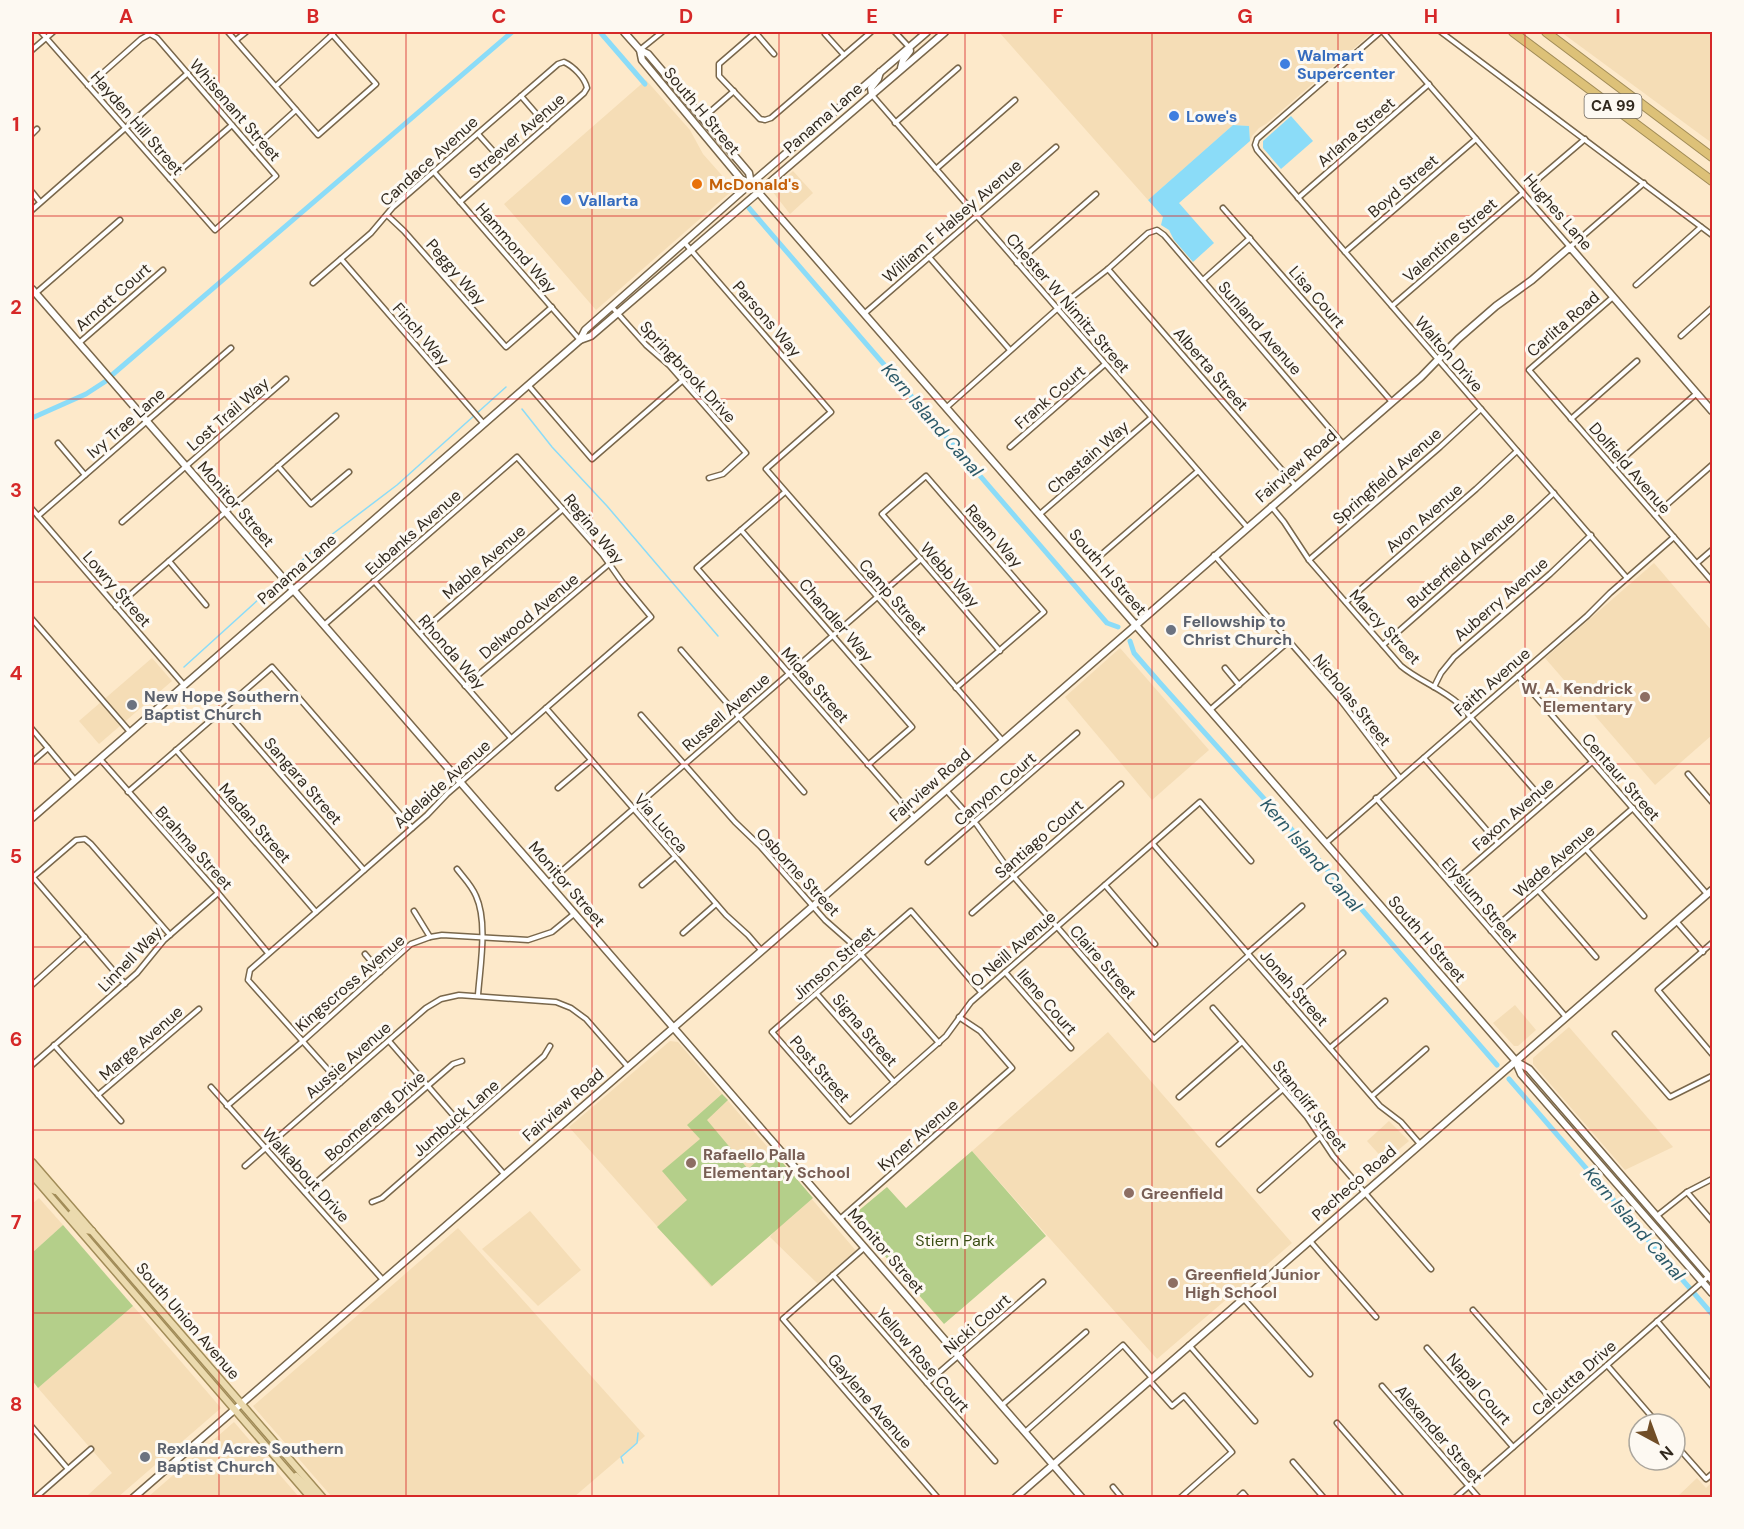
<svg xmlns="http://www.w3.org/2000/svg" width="1744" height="1529" font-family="'DM Sans',sans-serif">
<rect width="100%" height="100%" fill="#fde9ca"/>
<g fill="#f5ddb6">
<polygon points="999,32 1373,32 1266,124 1259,128 1252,136 1250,141 1249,126 1233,125 1148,200"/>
<polygon points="1561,32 1712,32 1712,143 1701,135"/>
<polygon points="646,80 690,130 703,154 734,189 596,310 504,204"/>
<polygon points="793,171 813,193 790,214 772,191"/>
<polygon points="1654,563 1712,631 1712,735 1655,785 1545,658"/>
<polygon points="1120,648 1209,750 1152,800 1065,697"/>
<polygon points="152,658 172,681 99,744 79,721"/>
<polygon points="1515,1005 1536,1030 1518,1046 1514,1046 1493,1023"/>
<polygon points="1569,1027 1673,1147 1625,1170 1533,1064 1533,1058"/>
<polygon points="1108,1032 1292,1243 1157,1359 972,1151"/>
<polygon points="670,1041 678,1042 857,1252 818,1284 770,1237 774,1232 711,1287 569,1127"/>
<polygon points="1389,1121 1409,1141 1385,1161 1367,1141"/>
<polygon points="39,1198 63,1225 32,1253 32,1204"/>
<polygon points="530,1211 581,1270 538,1306 482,1249"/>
<polygon points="458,1228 645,1436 574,1497 332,1497 253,1406"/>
<polygon points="133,1306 221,1408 118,1497 91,1497 88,1495 112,1473 38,1388"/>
<polygon points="234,1422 299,1497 148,1497"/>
<polygon points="1697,1478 1706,1488 1712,1482 1712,1497 1677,1497"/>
</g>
<g fill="#b4cf8a">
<polygon points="722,1094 728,1100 707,1120 748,1169 771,1149 813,1198 712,1286 657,1227 687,1200 662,1171 700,1139 687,1125"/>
<polygon points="972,1151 1046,1236 944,1324 851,1217 887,1187 906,1208"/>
<polygon points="63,1225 133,1306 38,1388 32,1380 32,1253"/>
</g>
<g fill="#8bdcf8">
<polygon points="1291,116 1313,141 1281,169 1263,148 1263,141"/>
<polygon points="1233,125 1249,126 1250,141 1179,203 1214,243 1193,262 1174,240 1169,230 1161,225 1163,217 1148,200"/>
</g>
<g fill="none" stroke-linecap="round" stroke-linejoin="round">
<g stroke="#8bdcf8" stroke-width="1.5">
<polyline points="522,409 552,447 607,506 718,636"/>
<polyline points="285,576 322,542 397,485 506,387"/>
<polyline points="184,667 281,579"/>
<polyline points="623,1463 621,1457 637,1443 638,1433"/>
</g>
<g stroke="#8bdcf8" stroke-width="5">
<polyline points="600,32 645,84"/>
<polyline points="749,208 1107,623 1118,627"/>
<polyline points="112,375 512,32"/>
<polyline points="32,418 86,394 106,381"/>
<polyline points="1130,641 1134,653 1160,683 1311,851 1497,1065"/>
<polyline points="1509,1079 1712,1314"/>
</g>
<defs>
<g id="street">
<polyline points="41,32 215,230 276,176 157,38 150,34 141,39 88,86"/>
<polyline points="228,32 318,135 376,84 330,32"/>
<polyline points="755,32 774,54"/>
<polyline points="756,32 719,64 719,76 760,119 765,120 771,118 871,32"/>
<polyline points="895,32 909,47"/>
<polyline points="1380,32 1257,139 1255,145 1257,150 1627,578"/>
<polyline points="1383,32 1570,247 1644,183"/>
<polyline points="1441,32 1712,235"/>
<polyline points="825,34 844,55"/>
<polyline points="236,40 246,32"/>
<polyline points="641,49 662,32"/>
<polyline points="32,50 53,32"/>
<polyline points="276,86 333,34"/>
<polyline points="872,95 1247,527"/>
<polyline points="521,96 547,126"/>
<polyline points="703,118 734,91"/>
<polyline points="895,123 958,68"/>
<polyline points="32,134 37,129"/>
<polyline points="478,134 504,163"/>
<polyline points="253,149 296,110"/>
<polyline points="936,169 1015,100"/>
<polyline points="434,172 580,340"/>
<polyline points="170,179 232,125"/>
<polyline points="1537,180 1585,139"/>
<polyline points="32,192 40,202"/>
<polyline points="1298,198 1429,84"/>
<polyline points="1223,208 1392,402"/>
<polyline points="32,210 188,73"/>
<polyline points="387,215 404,231 506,347 552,307"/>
<polyline points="684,242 831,412 766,469 1002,740"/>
<polyline points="1345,252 1476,139"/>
<polyline points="929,257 1010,350"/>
<polyline points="341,259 484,424"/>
<polyline points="1017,263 1096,194"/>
<polyline points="1108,269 1295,485"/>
<polyline points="1203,280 1250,238"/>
<path d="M313,283L371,233L393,207L558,64L564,62C573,66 585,78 587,88L584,93L460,202"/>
<polyline points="1636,285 1701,227"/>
<polyline points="36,293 120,220"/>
<polyline points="1613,297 1529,370 1712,581"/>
<polyline points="1392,306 1523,193"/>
<polyline points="612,307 646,345 669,365 746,453 723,474 709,478"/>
<polyline points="865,313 1056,147"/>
<polyline points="1681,336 1712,308"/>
<polyline points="79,343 163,270"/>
<polyline points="529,386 592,459 683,380"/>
<polyline points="947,407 1057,309 1108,269 1148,233 1157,230 1164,235 1343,444"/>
<polyline points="1571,419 1637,361"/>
<polyline points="58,443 85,475"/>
<polyline points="1010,447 1105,364"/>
<polyline points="278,466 311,504 349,472"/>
<polyline points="1613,467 1697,393"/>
<polyline points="785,492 697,568 914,817"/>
<path d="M1271,506L1284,522L1309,560L1401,666C1419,681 1441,688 1459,704L1545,802"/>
<polyline points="32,509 184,685"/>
<polyline points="1040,514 1151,418"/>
<polyline points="1655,515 1712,465"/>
<polyline points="38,516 231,348"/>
<polyline points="122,522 286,379"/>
<polyline points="741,530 912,727 868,765"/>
<polyline points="1102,554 1198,471"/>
<polyline points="1214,555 1342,702 1400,778"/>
<polyline points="1309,560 1440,447 1481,409"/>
<polyline points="169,561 206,605"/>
<polyline points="1697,563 1712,550"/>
<polyline points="374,581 511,738"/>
<polyline points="1346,602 1476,489 1517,451"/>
<polyline points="116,607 336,416"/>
<polyline points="32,619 130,732"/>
<polyline points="324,625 517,457 603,555 622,582 651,617 447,794 427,815 250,970 248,980 340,1083"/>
<polyline points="420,633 563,509"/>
<polyline points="1383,645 1513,531 1554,493"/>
<polyline points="681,650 804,792"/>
<polyline points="1225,668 1239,685"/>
<polyline points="1518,676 1707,894"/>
<polyline points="465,686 609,564"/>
<polyline points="1434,687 1441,673 1454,657 1550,574 1591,535"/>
<polyline points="956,688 1044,612 926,476 882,514 1000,651"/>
<polyline points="546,708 726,915 748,935 761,950"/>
<polyline points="224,709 364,870"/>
<polyline points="1210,710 1289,641"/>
<polyline points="641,715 735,822 760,846 825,920 850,942 939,1043"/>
<polyline points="32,729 75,780"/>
<polyline points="176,750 316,912"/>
<polyline points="1424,758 1498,843"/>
<polyline points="100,759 218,893 268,953"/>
<polyline points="32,762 48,748"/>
<polyline points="1688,774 1712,802"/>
<polyline points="558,788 591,760"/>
<polyline points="946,790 977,825 1014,877 1154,1039 1249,955"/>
<polyline points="128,792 272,667 412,828"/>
<polyline points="1376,798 1566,1017"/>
<polyline points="1326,843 1587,616 1610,593 1674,537"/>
<polyline points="1153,844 1380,1106 1401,1122 1420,1144"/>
<polyline points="1586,849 1644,916"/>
<polyline points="928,862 1077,733"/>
<path d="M457,869C464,878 472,886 476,896C488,922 480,967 478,995"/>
<polyline points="32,876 125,984"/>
<polyline points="33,877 76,840 85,839 91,844 170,935"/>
<polyline points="548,883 921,559"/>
<polyline points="1451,884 1592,762"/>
<polyline points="642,885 675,857"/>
<polyline points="1105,885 1155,944"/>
<polyline points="1538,890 1596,957"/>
<polyline points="414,911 430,937"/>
<polyline points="972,913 1121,784"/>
<polyline points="1676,921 1703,952"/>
<polyline points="1491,931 1633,808"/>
<polyline points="683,933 716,904"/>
<polyline points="1712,943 1658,990 1712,1054"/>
<polyline points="1248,953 1302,906"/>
<polyline points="365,954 380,972"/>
<polyline points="1005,972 1071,1048"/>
<polyline points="32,985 85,937"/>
<polyline points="981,992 911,911 772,1032 850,1121 946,1036 971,1002 1200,802 1251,861"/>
<polyline points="817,994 894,1082"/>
<polyline points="1289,1001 1343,953"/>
<polyline points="1213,1008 1307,1117 1333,1156 1431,1269"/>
<polyline points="1615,1034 1670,1097 1712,1076"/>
<polyline points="389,1041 504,1174"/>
<polyline points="54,1045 121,1121"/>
<polyline points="1330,1048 1385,1001"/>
<polyline points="32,1065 137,973 164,940 218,893"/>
<polyline points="211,1087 383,1280"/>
<polyline points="98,1095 199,1009"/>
<polyline points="1372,1096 1426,1049"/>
<polyline points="1179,1097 1242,1042"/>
<polyline points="227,1106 303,1041 411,944 430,937 442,935 528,940 552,932 574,914"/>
<polyline points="1219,1144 1283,1089"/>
<polyline points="245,1166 426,1008 441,999 459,995 556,1002 571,1008 586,1019 628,1067"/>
<polyline points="1260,1190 1320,1137"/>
<polyline points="305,1192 453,1064 462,1061"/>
<polyline points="1687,1192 1712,1221"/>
<polyline points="372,1202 382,1198 544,1056 550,1046"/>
<polyline points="1658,1215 1687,1192 1712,1179"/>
<polyline points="840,1219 1012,1068 980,1031 959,1017"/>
<polyline points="1310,1241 1376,1317"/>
<polyline points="864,1248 783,1319 938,1498"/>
<polyline points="833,1275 995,1461"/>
<polyline points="1243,1298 1310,1374"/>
<polyline points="1473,1310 1558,1407"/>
<polyline points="1657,1321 1712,1386"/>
<polyline points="1189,1345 1255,1421"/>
<polyline points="1427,1348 1513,1447"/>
<polyline points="1607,1365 1658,1424"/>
<polyline points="1150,1381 1172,1406 1184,1396 1232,1452 1180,1498"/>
<polyline points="927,1383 1043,1282"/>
<polyline points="1382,1386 1479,1498"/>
<polyline points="1002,1405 1086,1332"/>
<polyline points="1337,1423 1402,1498"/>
<polyline points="32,1427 68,1469"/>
<polyline points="1025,1432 1123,1345 1152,1378"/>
<polyline points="1675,1444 1706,1479 1712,1474"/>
<polyline points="1293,1462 1324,1498"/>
<polyline points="1113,1487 1122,1498"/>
<polyline points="35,1498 91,1449"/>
<polyline points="1238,1498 1243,1493 1247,1498"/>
<polyline points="1455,1498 1709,1276"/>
</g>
<g id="secondary">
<polyline points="624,32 640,50 648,54 749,173 751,184"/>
<polyline points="640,50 642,60 741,179 751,184 1515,1060 1521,1074 1712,1293"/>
<polyline points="901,68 903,60 910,51 909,47"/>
<polyline points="872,94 871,88 878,79 880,72"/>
<polyline points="32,289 1082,1498"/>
<polyline points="580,340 591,336 945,32"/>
<polyline points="32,818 580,340 585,330 741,192 927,32"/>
<polyline points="1515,1061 1529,1069 1712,1280"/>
<polyline points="133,1498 1421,377 1458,339 1496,306 1532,280 1570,247 1712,411"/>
<polyline points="1015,1498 1712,890"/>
</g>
<g id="primary">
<polyline points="32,1162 323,1498"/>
<polyline points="32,1169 49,1189 55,1191"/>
<polyline points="32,1175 311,1498"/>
<polyline points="71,1214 85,1230 92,1231"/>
<polyline points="296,1476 318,1498"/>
</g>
<g id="highway">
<polyline points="1513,32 1712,181"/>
<polyline points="1546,32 1712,157"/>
</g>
</defs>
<use href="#street" stroke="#79674b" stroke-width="7"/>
<use href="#secondary" stroke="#79674b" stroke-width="9"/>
<use href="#primary" stroke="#a18c58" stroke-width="9"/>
<use href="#highway" stroke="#a18c58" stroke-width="10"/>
<use href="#street" stroke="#fff" stroke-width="4"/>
<use href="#secondary" stroke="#fff" stroke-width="6"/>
<use href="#primary" stroke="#ebdaae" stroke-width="6"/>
<use href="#highway" stroke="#ddc178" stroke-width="8"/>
</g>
<path fill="none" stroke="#d62828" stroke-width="1.5" stroke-opacity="0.55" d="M219,32V1498M406,32V1498M592,32V1498M779,32V1498M965,32V1498M1152,32V1498M1338,32V1498M1525,32V1498M32,216H1712M32,399H1712M32,582H1712M32,764H1712M32,947H1712M32,1130H1712M32,1313H1712"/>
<g fill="#3f7fe0" stroke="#fdf9f2" stroke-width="2">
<circle cx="1285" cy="64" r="6"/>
<circle cx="1174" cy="116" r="6"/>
<circle cx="566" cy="200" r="6"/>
</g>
<circle fill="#e8710a" stroke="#fdf9f2" stroke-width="2" cx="697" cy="184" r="6"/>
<g fill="#6b7280" stroke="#fdf9f2" stroke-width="2">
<circle cx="1171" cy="630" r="6"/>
<circle cx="132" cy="705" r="6"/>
<circle cx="145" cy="1457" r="6"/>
</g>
<g fill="#8d6e63" stroke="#fdf9f2" stroke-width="2">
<circle cx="1645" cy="697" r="6"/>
<circle cx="691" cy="1163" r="6"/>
<circle cx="1129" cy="1193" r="6"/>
<circle cx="1173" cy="1283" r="6"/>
</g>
<g text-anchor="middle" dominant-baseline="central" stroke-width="6" stroke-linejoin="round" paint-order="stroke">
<rect fill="#fdf9f2" stroke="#6e675e" stroke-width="1.5" x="1584.5" y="94" width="57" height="24" rx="4.5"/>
<g font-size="15" font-weight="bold" fill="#31291e">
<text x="1613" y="106">CA 99</text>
</g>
<g font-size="16" font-weight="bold" fill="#366cbe" stroke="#fdf9f2" text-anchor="start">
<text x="1297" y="55">Walmart<tspan x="1297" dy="18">Supercenter</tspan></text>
<text x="1186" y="116">Lowe's</text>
<text x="578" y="200">Vallarta</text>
</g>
<g font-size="16" fill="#31291e" stroke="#fdf9f2">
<text transform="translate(235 110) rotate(49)">Whisenant Street</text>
<text transform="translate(702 111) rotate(50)">South H Street</text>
<text transform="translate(823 118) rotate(-41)">Panama Lane</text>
<text transform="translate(137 123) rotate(49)">Hayden Hill Street</text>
<text transform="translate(1356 132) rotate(-41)">Arlana Street</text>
<text transform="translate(517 136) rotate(-41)">Streever Avenue</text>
<text transform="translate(429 161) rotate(-42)">Candace Avenue</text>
<text transform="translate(1403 186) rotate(-41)">Boyd Street</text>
<text transform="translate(1558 212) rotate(49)">Hughes Lane</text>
<text transform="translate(952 221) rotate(-41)">William F Halsey Avenue</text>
<text transform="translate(1450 240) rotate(-41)">Valentine Street</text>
<text transform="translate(516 248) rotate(49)">Hammond Way</text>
<text transform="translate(456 272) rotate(49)">Peggy Way</text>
<text transform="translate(113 297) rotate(-41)">Arnott Court</text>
<text transform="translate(1317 297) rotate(49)">Lisa Court</text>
<text transform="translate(1068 303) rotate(49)">Chester W Nimitz Street</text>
<text transform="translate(767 319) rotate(49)">Parsons Way</text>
<text transform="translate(1563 324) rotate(-41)">Carlita Road</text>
<text transform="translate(1260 328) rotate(49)">Sunland Avenue</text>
<text transform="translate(421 334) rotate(49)">Finch Way</text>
<text transform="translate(1449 354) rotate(49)">Walton Drive</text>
<text transform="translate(1211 369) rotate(49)">Alberta Street</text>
<text transform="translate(688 372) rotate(47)">Springbrook Drive</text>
<text transform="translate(1050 397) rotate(-41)">Frank Court</text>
<text transform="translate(228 414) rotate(-41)">Lost Trail Way</text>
<text transform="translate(126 423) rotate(-41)">Ivy Trae Lane</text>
<text transform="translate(1088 457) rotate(-41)">Chastain Way</text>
<text transform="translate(1296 466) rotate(-41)">Fairview Road</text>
<text transform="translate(1630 468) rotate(49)">Dolfield Avenue</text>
<text transform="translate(1387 476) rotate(-41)">Springfield Avenue</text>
<text transform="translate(236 504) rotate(49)">Monitor Street</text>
<text transform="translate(1424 518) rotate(-41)">Avon Avenue</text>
<text transform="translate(594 529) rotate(51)">Regina Way</text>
<text transform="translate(413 532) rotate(-41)">Eubanks Avenue</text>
<text transform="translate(994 536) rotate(49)">Ream Way</text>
<text transform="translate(1461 560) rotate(-41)">Butterfield Avenue</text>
<text transform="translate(484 562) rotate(-41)">Mable Avenue</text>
<text transform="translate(297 569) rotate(-41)">Panama Lane</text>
<text transform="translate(1108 572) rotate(49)">South H Street</text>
<text transform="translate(950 575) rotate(49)">Webb Way</text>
<text transform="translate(117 589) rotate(49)">Lowry Street</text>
<text transform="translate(893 597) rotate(49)">Camp Street</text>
<text transform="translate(1501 599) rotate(-41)">Auberry Avenue</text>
<text transform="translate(529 616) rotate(-40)">Delwood Avenue</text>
<text transform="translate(836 620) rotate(49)">Chandler Way</text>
<text transform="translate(1385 627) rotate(47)">Marcy Street</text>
<text transform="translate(452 652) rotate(49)">Rhonda Way</text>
<text transform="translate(1492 682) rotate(-41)">Faith Avenue</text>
<text transform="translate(815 685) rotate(49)">Midas Street</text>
<text transform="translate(1352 700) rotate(51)">Nicholas Street</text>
<text transform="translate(726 712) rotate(-41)">Russell Avenue</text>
<text transform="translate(1621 777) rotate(49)">Centaur Street</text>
<text transform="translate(303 781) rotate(49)">Sangara Street</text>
<text transform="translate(442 784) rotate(-42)">Adelaide Avenue</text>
<text transform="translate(930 785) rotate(-41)">Fairview Road</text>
<text transform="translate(995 789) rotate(-41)">Canyon Court</text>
<text transform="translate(1513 814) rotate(-41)">Faxon Avenue</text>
<text transform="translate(255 823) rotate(49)">Madan Street</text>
<text transform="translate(661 823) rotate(49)">Via Lucca</text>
<text transform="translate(1039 839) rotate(-41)">Santiago Court</text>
<text transform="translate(194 848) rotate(48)">Brahma Street</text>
<text transform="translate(1554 861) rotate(-41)">Wade Avenue</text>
<text transform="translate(798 872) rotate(47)">Osborne Street</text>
<text transform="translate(567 884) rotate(49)">Monitor Street</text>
<text transform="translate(1480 900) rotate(49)">Elysium Street</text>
<text transform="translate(1427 939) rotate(49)">South H Street</text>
<text transform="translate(1013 949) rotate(-41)">O Neill Avenue</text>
<text transform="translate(130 959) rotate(-46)">Linnell Way</text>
<text transform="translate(1103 962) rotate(49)">Claire Street</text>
<text transform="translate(834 963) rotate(-41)">Jimson Street</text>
<text transform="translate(350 983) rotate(-41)">Kingscross Avenue</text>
<text transform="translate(1294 988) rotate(49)">Jonah Street</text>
<text transform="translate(1047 1002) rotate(49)">Ilene Court</text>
<text transform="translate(865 1030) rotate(49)">Signa Street</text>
<text transform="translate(141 1043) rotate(-41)">Marge Avenue</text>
<text transform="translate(348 1060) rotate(-41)">Aussie Avenue</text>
<text transform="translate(820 1069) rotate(49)">Post Street</text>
<text transform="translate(563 1105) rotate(-41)">Fairview Road</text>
<text transform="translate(1310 1106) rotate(52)">Stancliff Street</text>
<text transform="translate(375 1116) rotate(-41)">Boomerang Drive</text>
<text transform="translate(456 1118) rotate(-41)">Jumbuck Lane</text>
<text transform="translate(918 1135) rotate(-41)">Kyner Avenue</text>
<text transform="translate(306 1175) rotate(48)">Walkabout Drive</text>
<text transform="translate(1354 1183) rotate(-41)">Pacheco Road</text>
<text transform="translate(886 1251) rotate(49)">Monitor Street</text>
<text transform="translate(188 1321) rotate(49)">South Union Avenue</text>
<text transform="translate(977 1324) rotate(-41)">Nicki Court</text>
<text transform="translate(923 1360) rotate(49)">Yellow Rose Court</text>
<text transform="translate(1574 1378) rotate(-41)">Calcutta Drive</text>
<text transform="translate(1479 1389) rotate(49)">Napal Court</text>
<text transform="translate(870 1401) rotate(49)">Gaylene Avenue</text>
<text transform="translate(1439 1434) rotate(49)">Alexander Street</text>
</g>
<g font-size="16" font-weight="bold" fill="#c56008" stroke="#fdf9f2" text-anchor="start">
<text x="709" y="184">McDonald's</text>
</g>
<g font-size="16" font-weight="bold" fill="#5b616d" stroke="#fdf9f2" text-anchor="start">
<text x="1183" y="621">Fellowship to<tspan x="1183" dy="18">Christ Church</tspan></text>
<text x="144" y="696">New Hope Southern<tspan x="144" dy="18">Baptist Church</tspan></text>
<text x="157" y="1448">Rexland Acres Southern<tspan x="157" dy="18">Baptist Church</tspan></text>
</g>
<g font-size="16" font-weight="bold" fill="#785e54" stroke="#fdf9f2" text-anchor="start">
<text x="1633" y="688" text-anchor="end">W. A. Kendrick<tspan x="1633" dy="18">Elementary</tspan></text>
<text x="703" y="1154">Rafaello Palla<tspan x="703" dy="18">Elementary School</tspan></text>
<text x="1141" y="1193">Greenfield</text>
<text x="1185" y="1274">Greenfield Junior<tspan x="1185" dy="18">High School</tspan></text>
</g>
<g font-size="16" fill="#3a4d14" stroke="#fdf9f2">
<text x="955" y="1240">Stiern Park</text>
</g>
<g font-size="18" font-style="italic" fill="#2b5968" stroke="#fdf9f2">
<text transform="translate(932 420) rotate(49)">Kern Island Canal</text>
<text transform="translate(1311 855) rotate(49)">Kern Island Canal</text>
<text transform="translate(1634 1224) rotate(49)">Kern Island Canal</text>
</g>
</g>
<rect width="1744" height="1529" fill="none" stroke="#fdf9f2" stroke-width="66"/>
<g transform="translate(1657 1442) rotate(139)"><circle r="28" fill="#fdf9f2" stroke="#aba69d" stroke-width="1.5"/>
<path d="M0-4.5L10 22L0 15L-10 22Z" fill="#714e27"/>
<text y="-9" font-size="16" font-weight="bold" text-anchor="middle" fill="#31291e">N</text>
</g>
<rect x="33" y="33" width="1678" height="1463" fill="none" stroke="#d62828" stroke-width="2"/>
<g font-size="20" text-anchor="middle" font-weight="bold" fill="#d62828">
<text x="126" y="23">A</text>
<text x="313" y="23">B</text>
<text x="499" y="23">C</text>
<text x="686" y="23">D</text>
<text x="872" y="23">E</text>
<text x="1058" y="23">F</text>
<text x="1245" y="23">G</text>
<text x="1431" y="23">H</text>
<text x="1618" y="23">I</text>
<text x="16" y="131">1</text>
<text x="16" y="314">2</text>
<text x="16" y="497">3</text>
<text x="16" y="680">4</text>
<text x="16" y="863">5</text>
<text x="16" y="1046">6</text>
<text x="16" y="1229">7</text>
<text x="16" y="1411">8</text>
</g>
</svg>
